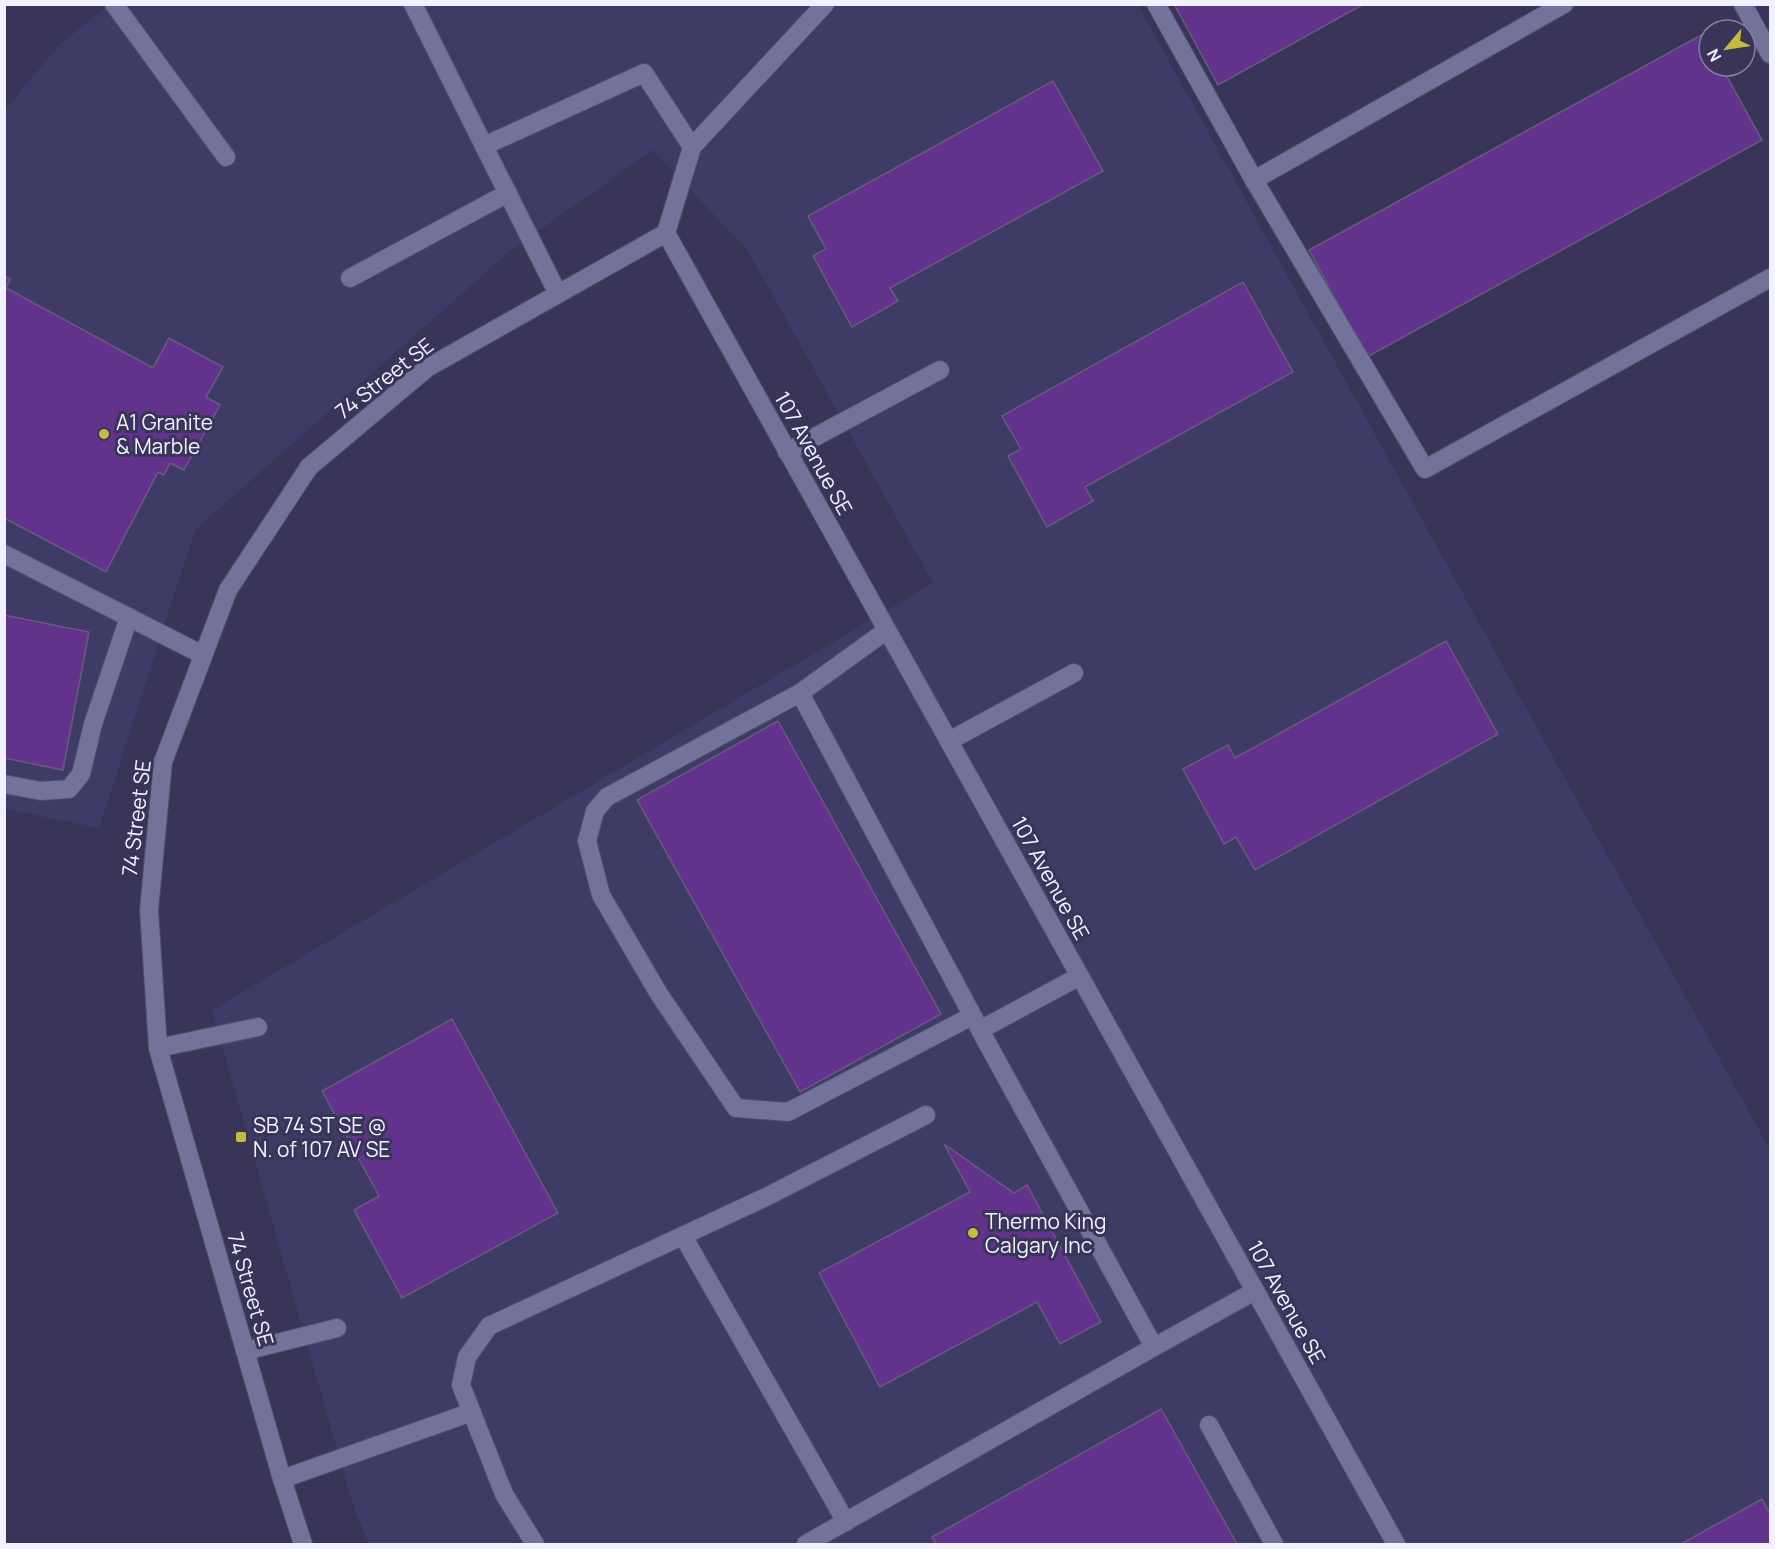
<svg xmlns="http://www.w3.org/2000/svg" width="1775" height="1549" font-family="Manrope,sans-serif">
<rect width="100%" height="100%" fill="#383559"/>
<polygon fill="#3e3b66" points="109,5 1138,5 1770,1150 1770,1544 369,1544 353,1505 212,1010 933,583 748,251 653,150 509,252 195,530 99,828 5,809 5,110 59,45"/>
<g fill="#62338c" stroke="#6a597e" stroke-width="1.5">
<polygon points="1174,4 1364,4 1218,85"/>
<polygon points="1703,34 1709,44 1709,66 1721,66 1762,140 1367,357 1309,250"/>
<polygon points="1053,81 1103,171 890,288 898,301 852,327 813,256 826,249 808,216"/>
<polygon points="4,276 10,279 6,288 153,368 169,338 223,367 206,397 220,405 184,470 170,463 164,475 158,472 106,572 4,518"/>
<polygon points="1243,282 1293,372 1085,487 1093,501 1047,527 1008,456 1021,449 1002,416"/>
<polygon points="4,615 89,632 63,770 4,758"/>
<polygon points="1446,641 1498,734 1255,870 1236,837 1224,844 1183,769 1228,745 1235,758"/>
<polygon points="778,721 941,1014 800,1092 637,800"/>
<polygon points="452,1019 558,1213 402,1298 354,1210 379,1196 322,1091"/>
<polygon points="944,1144 1014,1193 1027,1185 1101,1322 1060,1344 1037,1302 880,1387 819,1273 970,1192"/>
<polygon points="1161,1409 1237,1544 936,1544 932,1537"/>
<polygon points="1762,1499 1770,1514 1770,1544 1681,1544"/>
</g>
<g fill="none" stroke-linecap="round" stroke-linejoin="round">
<defs>
<g id="minor">
<polyline points="114,4 226,157"/>
<polyline points="413,4 558,294"/>
<polyline points="1156,4 1254,180 1425,469 1770,278"/>
<polyline points="1743,4 1770,54"/>
<polyline points="484,146 644,73 692,147"/>
<polyline points="1254,180 1564,4"/>
<polyline points="666,233 1396,1544"/>
<polyline points="666,233 692,147 825,4"/>
<polyline points="350,278 508,193"/>
<polyline points="787,452 940,370"/>
<polyline points="4,554 203,655"/>
<polyline points="887,630 800,693 978,1026"/>
<polyline points="800,693 607,797 595,811 587,841 601,895 659,994 736,1108 788,1112 972,1016"/>
<polyline points="949,741 1074,673"/>
<polyline points="4,784 41,791 69,789 81,774 93,724 129,617"/>
<polyline points="1080,976 980,1030 1154,1347 1255,1291"/>
<polyline points="158,1048 258,1027"/>
<polyline points="683,1236 846,1522"/>
<polyline points="245,1351 337,1328"/>
<polyline points="1209,1425 1274,1544"/>
<polyline points="282,1479 472,1412"/>
<polyline points="303,1544 282,1479 158,1048 149,910 163,762 228,590 309,467 427,368 666,233"/>
<polyline points="535,1544 504,1494 461,1385 467,1357 489,1326 766,1197 926,1115"/>
<polyline points="806,1544 1154,1347"/>
</g>
</defs>
<use href="#minor" stroke="#514f6c" stroke-width="20"/>
<use href="#minor" stroke="#73729a" stroke-width="18"/>
</g>
<g fill="#c5bc3d" stroke="#383559" stroke-width="2">
<circle cx="104" cy="434" r="6"/>
<rect x="235" y="1131" width="12" height="12" rx="3"/>
<circle cx="973" cy="1233" r="6"/>
</g>
<g text-anchor="middle" dominant-baseline="central" stroke-width="6" stroke-linejoin="round" paint-order="stroke">
<g font-size="21" fill="#f1f1ff" stroke="#383559">
<text transform="translate(384 378) rotate(-38)">74 Street SE</text>
<text transform="translate(814 453) rotate(61)">107 Avenue SE</text>
<text transform="translate(136 818) rotate(-83)">74 Street SE</text>
<text transform="translate(1051 878) rotate(61)">107 Avenue SE</text>
<text transform="translate(251 1289) rotate(74)">74 Street SE</text>
<text transform="translate(1287 1302) rotate(61)">107 Avenue SE</text>
</g>
<g font-size="21" fill="#f1f1ff" stroke="#383559" text-anchor="start">
<text x="116" y="422">A1 Granite<tspan x="116" dy="24">&amp; Marble</tspan></text>
<text x="253" y="1125">SB 74 ST SE @<tspan x="253" dy="24">N. of 107 AV SE</tspan></text>
<text x="985" y="1221">Thermo King<tspan x="985" dy="24">Calgary Inc</tspan></text>
</g>
</g>
<rect width="1775" height="1549" fill="none" stroke="#f1f1ff" stroke-width="12"/>
<g transform="translate(1727 48) rotate(241)"><circle r="28" fill="#383559" stroke="#82809b" stroke-width="1.5"/>
<path d="M0-4.5L10 22L0 15L-10 22Z" fill="#c5bc3d"/>
<text y="-9" font-size="16" font-weight="bold" text-anchor="middle" fill="#f1f1ff">N</text>
</g>
</svg>
